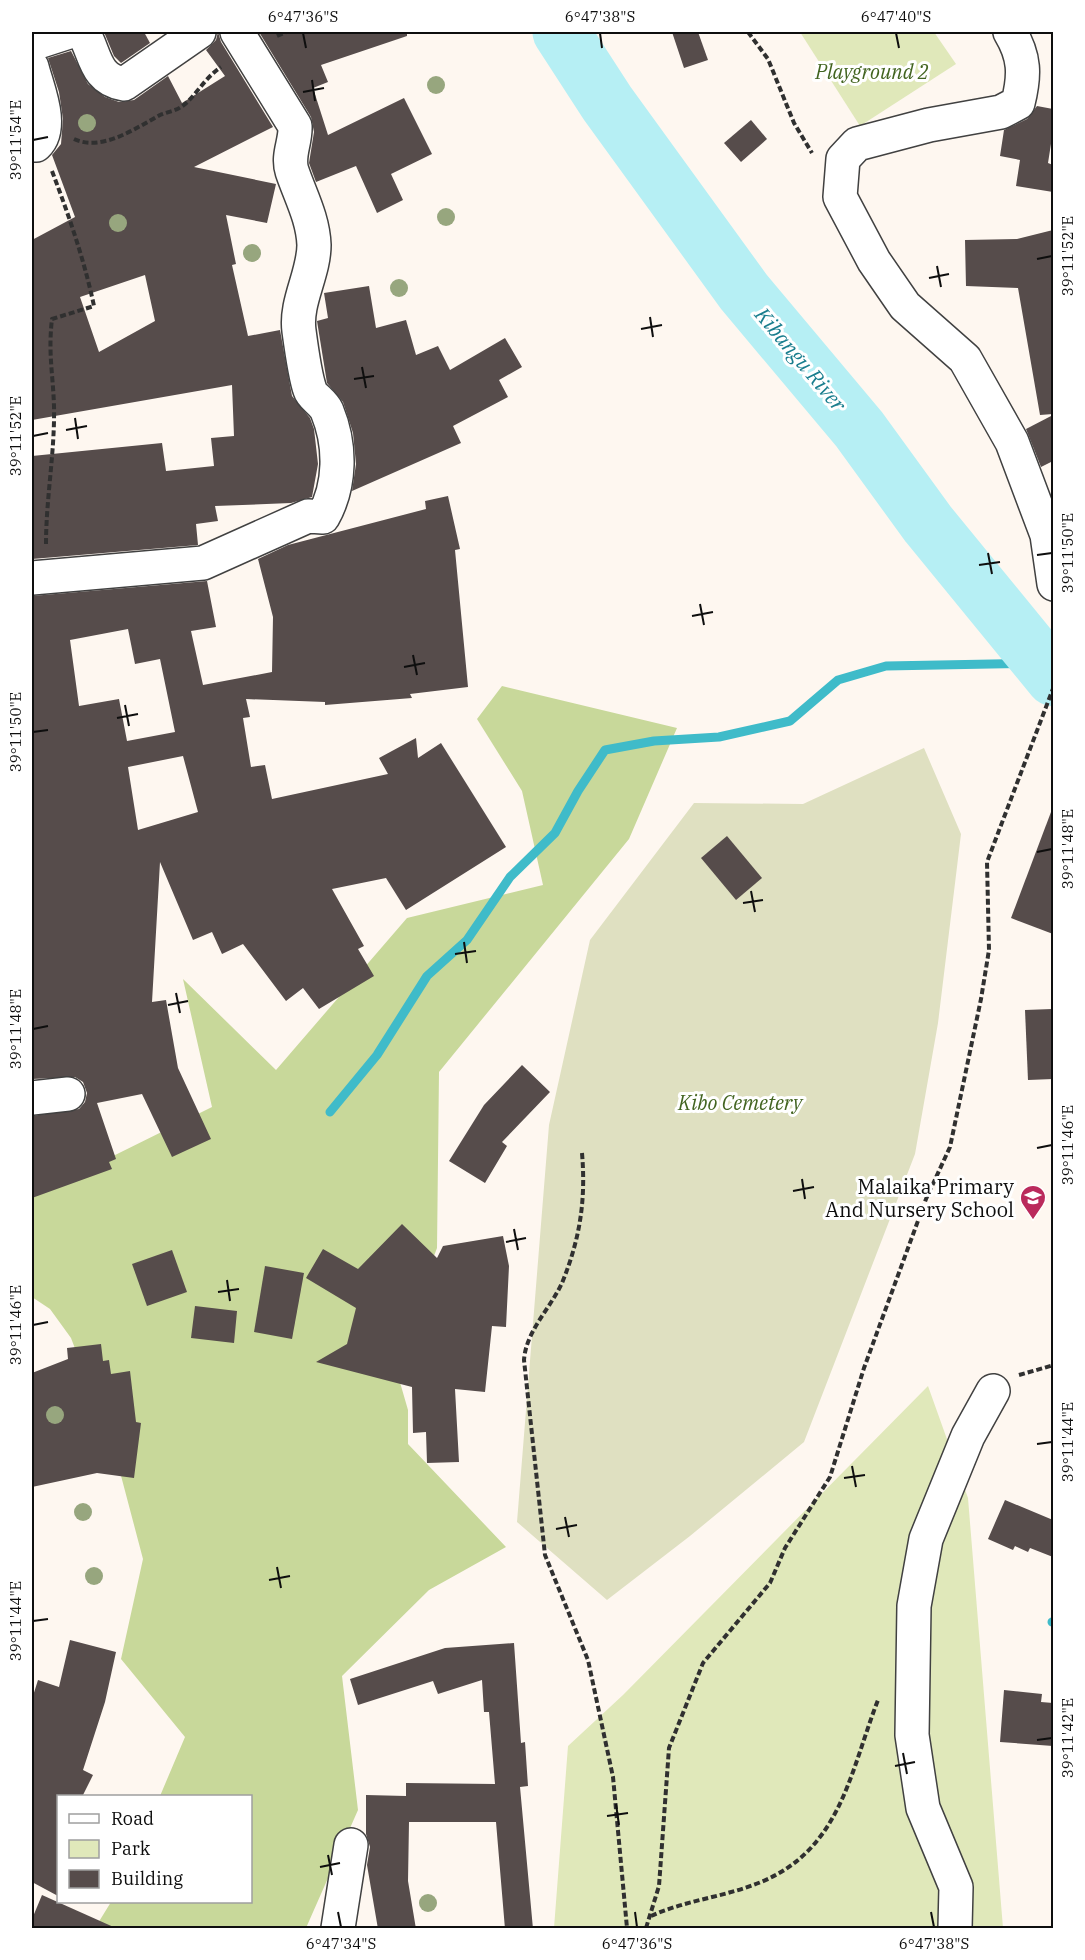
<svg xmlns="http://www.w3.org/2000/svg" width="1085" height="1960" font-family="'IBM Plex Serif',serif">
<rect width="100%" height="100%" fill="#fef7f0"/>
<g fill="#e0e8ba">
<polygon points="800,32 934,32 956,64 860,126"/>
<polygon points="928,1386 968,1498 1003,1928 554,1928 568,1746 623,1695"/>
</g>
<polygon fill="#c8d89a" points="502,686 677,728 629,839 439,1072 437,1248 407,1328 397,1372 408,1410 408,1444 506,1547 429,1590 342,1676 358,1810 306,1928 95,1928 111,1902 250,1902 250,1796 160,1796 185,1737 121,1659 143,1559 115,1453 71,1338 50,1309 32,1297 32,1141 50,1124 103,1161 212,1107 183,979 276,1070 407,918 543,885 522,791 477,719"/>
<polygon fill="#dfe0c1" points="924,748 961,834 938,1023 915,1154 804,1442 690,1536 607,1600 517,1522 549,1125 590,940 694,803 803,804"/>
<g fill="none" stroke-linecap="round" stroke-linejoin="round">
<g stroke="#3fbbc9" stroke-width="9">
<polyline points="330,1112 377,1055 427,976 467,940 510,877 555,833 578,791 605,750 654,741 719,737 790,721 838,680 886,666 1040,663"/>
<polyline points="1052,1622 1054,1621"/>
</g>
<polyline stroke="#b6eff4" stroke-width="57" points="561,32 607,103 744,292 859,429 928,524 1054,678"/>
</g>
<g fill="#564c4b" fill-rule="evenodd">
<polygon points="104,32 144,32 150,43 121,63 114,56"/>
<path d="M218,32L221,42L273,127L194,167L276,184L267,223L226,215L236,264L232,265L248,336L280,330L292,396L310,418L314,429L318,464L312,497L291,503L215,506L218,521L196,524L198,545L32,559V456L162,443L166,471L214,466L211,438L234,436L232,385L32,420V240L75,217L52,155L61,144L63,119L59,92L48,58L71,51L88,84L105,97L119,102L134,100L168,76L182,103L225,76L206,50L216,40ZM145,275L155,321L99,352L80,297Z"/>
<polygon points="259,32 407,32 407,36 321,65 328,82 313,88 328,135 404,98 432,154 391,174 403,200 377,213 356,166 316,182 309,163 314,132 311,117"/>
<polygon points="672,32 698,32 708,60 684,68"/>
<polygon points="1037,106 1053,109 1053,131 1048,163 1053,165 1053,192 1016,186 1020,160 1000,156 1004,130 1027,119"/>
<polygon points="751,120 767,139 741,162 724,143"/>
<polygon points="1053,230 1053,414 1040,415 1018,288 966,286 965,240 1017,239"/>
<polygon points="369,286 376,328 406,320 416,355 438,346 450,370 505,338 522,367 499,380 508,397 453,426 461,443 352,491 356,464 353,433 343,402 327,383 317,321 328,318 324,293"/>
<polygon points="1053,415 1053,461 1041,467 1026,429"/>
<path d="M448,496L460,549L455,550L468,687L410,694L412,698L325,705V702L246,699L250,717L243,718L251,767L265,765L272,799L388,774L379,758L416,738L418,758L441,743L506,847L406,910L386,878L332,889L364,946L358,949L374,976L319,1009L303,988L286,1001L243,944L222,954L212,932L193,940L160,862L152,1002L166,1000L178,1068L211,1139L172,1157L142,1094L97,1103L116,1159L109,1162L112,1169L32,1198V1116L79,1109L85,1102L87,1093L83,1082L75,1077L32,1079V596L207,581L216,627L191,631L203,685L272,672L273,617L258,559L288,545L426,509L425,501ZM128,629L135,664L160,659L175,732L127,741L119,699L79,706L70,640ZM183,756L198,812L138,830L128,767Z"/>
<polygon points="1051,812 1053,813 1053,934 1011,918"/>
<polygon points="727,836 762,878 736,900 701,858"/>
<polygon points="1052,1009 1053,1079 1028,1080 1025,1010"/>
<polygon points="522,1065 550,1092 502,1142 507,1146 485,1183 449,1161 484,1105"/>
<polygon points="402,1224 437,1258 443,1246 503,1236 509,1266 506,1327 492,1326 485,1392 455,1389 459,1462 427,1463 426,1432 413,1433 412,1387 316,1362 347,1344 356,1308 306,1278 323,1249 358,1269"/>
<polygon points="172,1250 187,1292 147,1306 132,1264"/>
<polygon points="265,1266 304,1273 292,1339 254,1332"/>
<polygon points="195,1306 237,1311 234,1343 191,1338"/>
<polygon points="101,1344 103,1361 109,1360 111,1374 130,1371 136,1422 141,1423 134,1478 97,1473 32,1487 32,1373 68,1359 67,1348"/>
<polygon points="1005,1500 1053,1520 1053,1557 1030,1548 1028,1552 1015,1546 1013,1550 988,1539"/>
<polygon points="70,1640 116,1652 105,1702 83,1770 93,1775 82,1797 58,1797 58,1896 32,1882 32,1699 38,1680 59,1687"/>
<polygon points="514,1643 521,1743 525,1742 528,1786 520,1787 533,1929 505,1929 496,1822 409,1822 408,1881 416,1929 378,1929 367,1865 370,1847 366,1834 366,1795 406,1796 406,1783 495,1784 489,1712 484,1712 482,1680 438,1694 433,1681 358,1705 350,1679 445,1648"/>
<polygon points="1004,1690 1042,1694 1041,1702 1053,1703 1053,1746 1000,1742"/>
<polygon points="42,1895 118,1929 32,1929 32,1919"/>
</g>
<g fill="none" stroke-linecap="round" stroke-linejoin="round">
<defs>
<g id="minor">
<path d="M83,32C96,54 94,79 124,84L199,32"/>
<path d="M1010,32C1025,57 1025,75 1018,103L1001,112L929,125L857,144L843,159L840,197L874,261L905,306L965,359L1012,442L1047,535L1054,584"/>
<polyline points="32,44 69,32"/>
<path d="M32,67C37,88 55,127 36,145L32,144"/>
<path d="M32,578L203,563L308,516L323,517C341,485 341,445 327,411C323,402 312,397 310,390C305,376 301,346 299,331C295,302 314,274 314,245C313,218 300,195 292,171C287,155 296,142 295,126L237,32"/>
<polyline points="32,1098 68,1094"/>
<polyline points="338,1928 351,1845"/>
<polyline points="955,1928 956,1887 923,1808 912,1735 914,1606 926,1539 968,1436 993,1391"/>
</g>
</defs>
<use href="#minor" stroke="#414141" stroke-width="36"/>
<g stroke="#303030" stroke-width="4" stroke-dasharray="6 3" stroke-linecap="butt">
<polyline points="748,32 768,59 794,123 812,153"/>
<polyline points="277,36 286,32"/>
<path d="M74,139C102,152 136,128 160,115C167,112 175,111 181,107C194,99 204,78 221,67"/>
<path d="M46,544C46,498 55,452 54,406C53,374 48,353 52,319L94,306C84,259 69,216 52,171"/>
<path d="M582,1153C586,1200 580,1239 562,1283C550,1309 526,1331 524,1360L545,1555L588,1660L613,1777L627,1928"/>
<polyline points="1019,1375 1054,1365"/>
<path d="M651,1916C686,1900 725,1897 761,1882C841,1849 850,1772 878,1700"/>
<polyline points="646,1928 659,1886 669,1748 703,1663 770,1583 785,1548 830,1477 864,1368 926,1199 950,1147 981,999 989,950 987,862 1054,686"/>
</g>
<use href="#minor" stroke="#fff" stroke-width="33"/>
</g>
<g fill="#97a67e">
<circle cx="436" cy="85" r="9"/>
<circle cx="87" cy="123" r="9"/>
<circle cx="446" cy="217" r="9"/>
<circle cx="118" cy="223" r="9"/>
<circle cx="252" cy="253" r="9"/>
<circle cx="399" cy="288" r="9"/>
<circle cx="55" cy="1415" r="9"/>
<circle cx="83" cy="1512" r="9"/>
<circle cx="94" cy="1576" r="9"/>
<circle cx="428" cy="1903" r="9"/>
</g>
<path fill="none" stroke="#0e0e0e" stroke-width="2" d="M303,33L306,48M600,33L602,48M896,33L899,48M312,80L315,101M303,92L324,88M33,140L48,137M1037,259L1052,256M937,266L941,287M929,278L949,274M650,317L653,337M641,329L662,325M362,367L366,388M354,379L374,376M75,418L78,439M66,430L87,426M33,436L48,433M988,553L992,574M1037,555L1052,553M979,565L1000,562M700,604L704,625M692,616L713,612M413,655L417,675M404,667L425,663M125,705L129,726M117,718L138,714M33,732L48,730M1037,852L1052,849M751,891L755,912M743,903L763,900M464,942L467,963M455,954L476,951M176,993L180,1013M168,1005L188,1001M33,1029L48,1026M1037,1148L1052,1145M802,1179L805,1199M793,1191L814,1187M514,1229L518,1250M506,1242L526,1238M227,1280L230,1301M218,1292L239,1289M33,1325L48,1322M1037,1444L1052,1442M852,1466L856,1487M844,1478L865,1475M565,1517L569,1537M556,1529L577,1525M277,1567L281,1588M269,1580L290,1576M33,1621L48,1619M1037,1740L1052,1738M903,1753L907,1774M895,1766L915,1762M616,1804L619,1825M607,1816L628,1813M328,1855L332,1875M320,1867L340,1863M338,1912L341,1927M635,1912L637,1927M931,1912L934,1927"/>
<defs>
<symbol id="school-pin" viewBox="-11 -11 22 30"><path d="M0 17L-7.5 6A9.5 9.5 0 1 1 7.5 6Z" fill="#ba2a5c" stroke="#fff"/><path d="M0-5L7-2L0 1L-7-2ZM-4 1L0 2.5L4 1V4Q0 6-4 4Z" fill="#fff"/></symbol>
</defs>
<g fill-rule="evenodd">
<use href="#school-pin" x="1018" y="1183" width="30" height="40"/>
</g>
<g text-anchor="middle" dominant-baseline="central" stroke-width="6" stroke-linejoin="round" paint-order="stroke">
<g font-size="20" font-style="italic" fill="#426420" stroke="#fff">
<text x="872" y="71">Playground 2</text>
<text x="740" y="1102">Kibo Cemetery</text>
</g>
<g font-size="20" fill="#0e0e0e" stroke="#fff" text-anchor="end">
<text x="1014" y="1186">Malaika Primary<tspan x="1014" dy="23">And Nursery School</tspan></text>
</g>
<g font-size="21" font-style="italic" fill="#1a7e8e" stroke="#fff">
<text transform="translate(801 359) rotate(50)">Kibangu River</text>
</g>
</g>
<rect width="1085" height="1960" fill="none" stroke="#ffffff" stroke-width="66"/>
<rect x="57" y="1795" width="195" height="108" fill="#ffffff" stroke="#9f9f9f" stroke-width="1.5"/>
<rect x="69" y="1814" width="30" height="9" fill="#ffffff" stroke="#9f9f9f" stroke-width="1.5"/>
<text x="111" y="1825" font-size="18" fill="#0e0e0e">Road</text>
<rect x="69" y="1840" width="30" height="18" fill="#e0e8ba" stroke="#9f9f9f" stroke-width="1.5"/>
<text x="111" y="1855" font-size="18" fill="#0e0e0e">Park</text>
<rect x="69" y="1870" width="30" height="18" fill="#564c4b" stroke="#9f9f9f" stroke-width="1.5"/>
<text x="111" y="1885" font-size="18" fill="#0e0e0e">Building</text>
<rect x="33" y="33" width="1019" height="1894" fill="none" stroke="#0e0e0e" stroke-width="2"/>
<g font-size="15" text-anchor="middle" fill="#0e0e0e">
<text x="303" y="22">6°47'36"S</text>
<text x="600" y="22">6°47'38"S</text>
<text x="896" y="22">6°47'40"S</text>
<text transform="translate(16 140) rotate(-90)" y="5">39°11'54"E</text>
<text transform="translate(1068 256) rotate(-90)" y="5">39°11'52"E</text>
<text transform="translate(16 436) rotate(-90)" y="5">39°11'52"E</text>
<text transform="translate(1068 553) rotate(-90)" y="5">39°11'50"E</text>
<text transform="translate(16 732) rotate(-90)" y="5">39°11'50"E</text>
<text transform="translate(1068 849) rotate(-90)" y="5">39°11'48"E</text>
<text transform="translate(16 1029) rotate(-90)" y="5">39°11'48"E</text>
<text transform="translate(1068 1145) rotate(-90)" y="5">39°11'46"E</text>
<text transform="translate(16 1325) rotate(-90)" y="5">39°11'46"E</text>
<text transform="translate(1068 1442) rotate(-90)" y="5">39°11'44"E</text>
<text transform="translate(16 1621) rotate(-90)" y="5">39°11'44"E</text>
<text transform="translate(1068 1738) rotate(-90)" y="5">39°11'42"E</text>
<text x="341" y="1949">6°47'34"S</text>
<text x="637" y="1949">6°47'36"S</text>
<text x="934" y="1949">6°47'38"S</text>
</g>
</svg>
